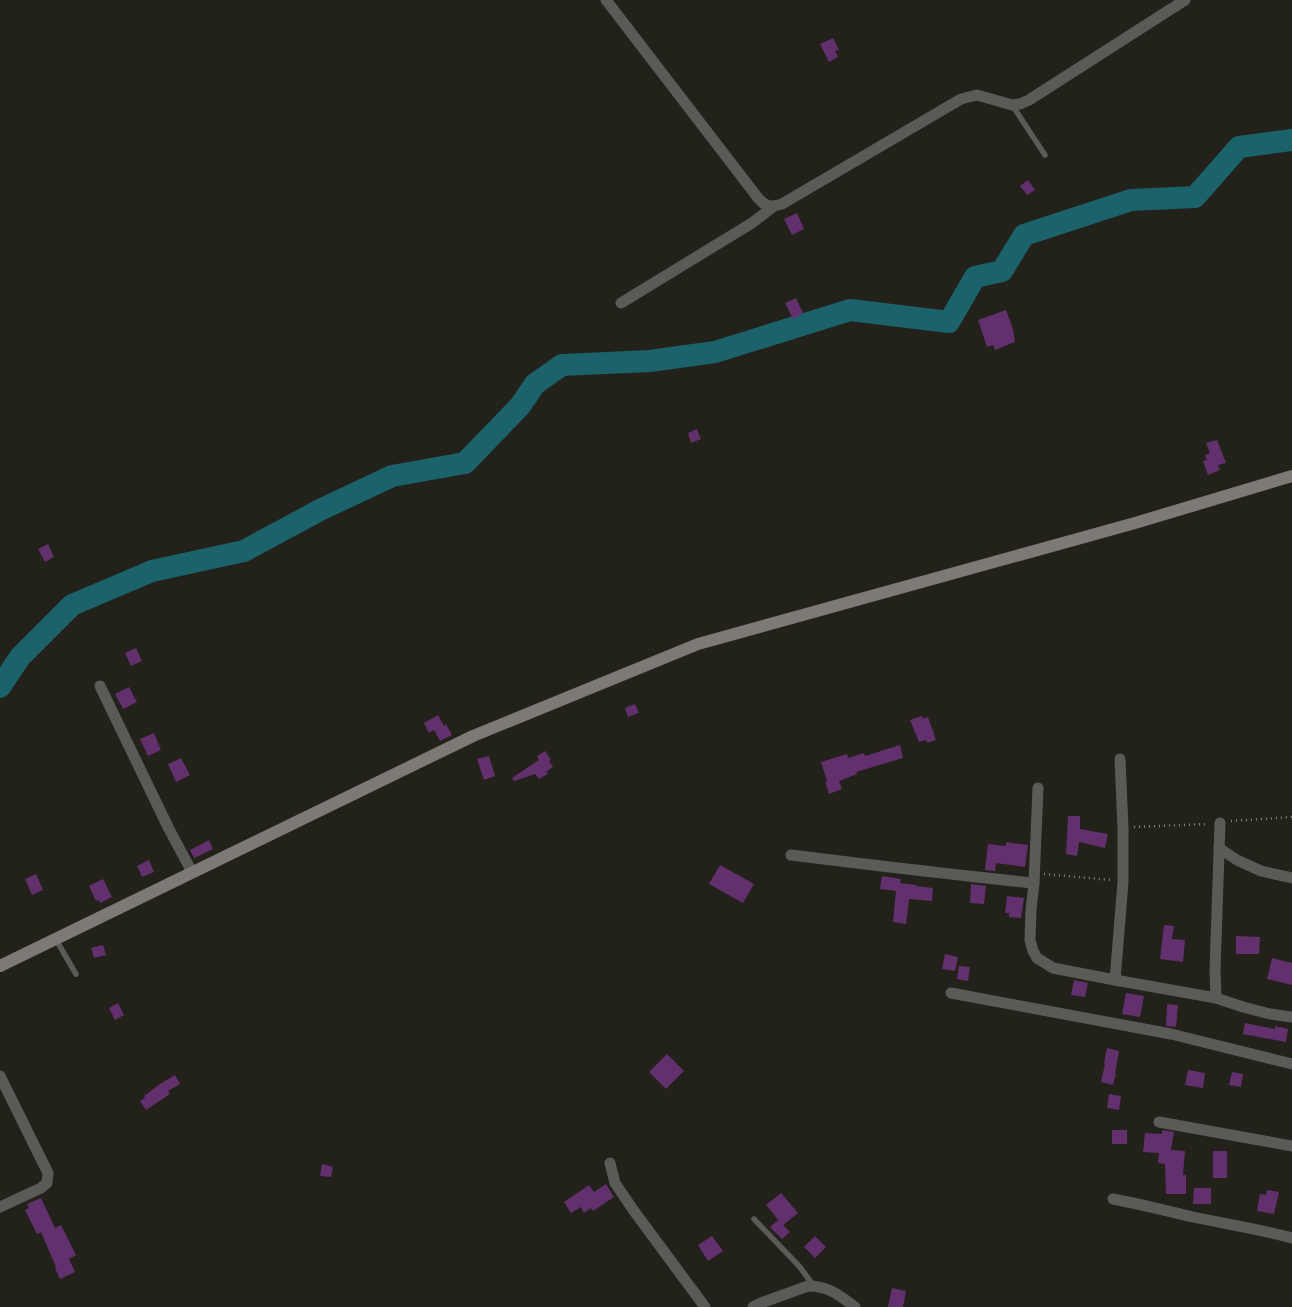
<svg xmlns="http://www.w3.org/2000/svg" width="1292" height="1307" font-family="'Titillium Web',sans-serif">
<rect width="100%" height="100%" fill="#22211a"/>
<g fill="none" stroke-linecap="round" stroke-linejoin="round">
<polyline stroke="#1b626a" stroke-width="22" points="0,687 20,657 72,605 152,571 244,551 320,510 392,476 465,463 520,406 535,384 562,365 650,361 715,352 850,310 949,322 975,277 1002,271 1024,235 1131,200 1195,197 1239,147 1292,140"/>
</g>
<g fill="#63306e">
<polygon points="833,38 839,50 835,51 838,57 829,62 820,44"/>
<polygon points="1028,180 1035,190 1027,195 1020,186"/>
<polygon points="797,213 804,229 792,235 784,219"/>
<polygon points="796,298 803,313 793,319 785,303"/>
<polygon points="1006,310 1013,329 1015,342 995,350 993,345 987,347 978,320"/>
<polygon points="697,429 701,439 691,443 688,433"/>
<polygon points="1217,440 1226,463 1218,465 1220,470 1208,475 1203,461 1207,460 1205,455 1210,453 1206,443"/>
<polygon points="48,544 54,557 45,562 38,549"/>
<polygon points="136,648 142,661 131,666 125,653"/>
<polygon points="129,687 137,702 123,709 115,694"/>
<polygon points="635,704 639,713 628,717 625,708"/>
<polygon points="438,715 444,726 446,724 452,735 440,741 434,730 429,733 424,723"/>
<polygon points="922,716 923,719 928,717 936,740 927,743 926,740 919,742 910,720"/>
<polygon points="154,733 161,750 148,756 140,739"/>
<polygon points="900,745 903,758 856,772 857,774 839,781 842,789 829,794 825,782 827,781 821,762 847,754 848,758 864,753 865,756"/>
<polygon points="545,751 551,760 549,761 553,767 546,772 548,774 539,779 535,774 514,781 512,778 539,760 537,756"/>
<polygon points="489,756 495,776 484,780 477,759"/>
<polygon points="181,758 190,775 176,782 168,764"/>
<polygon points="1068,816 1080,816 1080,829 1108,834 1105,848 1079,842 1077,856 1066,854"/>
<polygon points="209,840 213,849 194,858 190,850"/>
<polygon points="1006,842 1028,845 1025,867 996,863 995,871 985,870 988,844 1006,846"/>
<polygon points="149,860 154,872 142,877 137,866"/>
<polygon points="720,865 754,884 743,903 709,884"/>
<polygon points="36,874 43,890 32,895 25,879"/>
<polygon points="882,876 901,879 900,883 916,885 916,886 933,888 932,901 909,899 906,924 893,922 896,891 880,889"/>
<polygon points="103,879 112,897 100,903 99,900 96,901 89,886"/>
<polygon points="971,884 986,886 984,904 970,903"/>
<polygon points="1007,896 1024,898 1021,918 1009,917 1009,913 1005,913"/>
<polygon points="1164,925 1174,926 1172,939 1185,940 1183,962 1160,959"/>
<polygon points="1236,936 1260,937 1259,954 1236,954"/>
<polygon points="103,945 106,955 94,958 91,948"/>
<polygon points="945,954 958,957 955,971 942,969"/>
<polygon points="1272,958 1292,963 1292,985 1267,979"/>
<polygon points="959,966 970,967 968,981 957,979"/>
<polygon points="1074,980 1088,983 1085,997 1071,995"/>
<polygon points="1126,993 1144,996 1140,1017 1122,1014"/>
<polygon points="118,1003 124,1015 115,1020 109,1008"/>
<polygon points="1167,1004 1178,1005 1176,1027 1166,1026"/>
<polygon points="1245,1023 1275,1029 1275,1026 1288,1029 1286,1042 1243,1034"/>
<polygon points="1107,1048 1119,1051 1115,1073 1116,1074 1113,1085 1101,1082 1105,1064 1104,1063"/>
<polygon points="667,1054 684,1071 666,1089 649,1072"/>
<polygon points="1188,1070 1205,1073 1203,1088 1185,1085"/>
<polygon points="1232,1072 1243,1074 1241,1087 1229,1085"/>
<polygon points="175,1075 180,1084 168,1091 170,1094 146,1110 140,1101 145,1098 144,1096 160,1084"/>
<polygon points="1109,1094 1121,1096 1119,1110 1107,1108"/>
<rect x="1112" y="1130" width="15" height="14"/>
<polygon points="1162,1130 1174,1132 1171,1150 1185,1151 1183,1175 1186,1175 1186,1194 1166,1194 1165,1164 1158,1163 1159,1153 1143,1152 1145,1133 1162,1134"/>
<rect x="1213" y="1151" width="14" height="27"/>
<polygon points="322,1164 333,1167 331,1177 320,1176"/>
<polygon points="606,1184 614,1197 593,1211 591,1208 584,1213 581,1207 571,1213 564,1202 589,1185 594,1192"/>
<polygon points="1194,1188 1211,1188 1211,1204 1193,1204"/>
<polygon points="1267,1190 1279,1192 1274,1214 1257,1211 1260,1194 1266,1195"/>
<polygon points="781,1193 798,1213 783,1225 790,1232 782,1239 770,1227 778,1220 780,1222 766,1205"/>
<polygon points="41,1198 55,1228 61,1225 76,1255 69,1259 75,1272 60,1279 55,1268 56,1267 41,1232 37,1234 25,1210 29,1208 27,1204"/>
<polygon points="712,1236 723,1251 708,1261 698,1245"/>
<polygon points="815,1236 826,1247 815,1258 804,1247"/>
<polygon points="892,1288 906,1291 903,1307 888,1307"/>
</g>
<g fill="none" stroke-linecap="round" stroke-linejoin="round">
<g stroke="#878681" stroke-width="2.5" stroke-dasharray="1 4" stroke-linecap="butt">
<polyline points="1231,821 1292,817"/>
<polyline points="1134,827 1208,824"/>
<polyline points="1044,874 1111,880"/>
</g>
<g stroke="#5c5a57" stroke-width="5.5">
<polyline points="1012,105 1045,155"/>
<polyline points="55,938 76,974"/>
<polyline points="754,1219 799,1266 814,1286"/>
</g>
<g stroke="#5c5a57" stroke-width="11">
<polyline points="606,0 758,198 763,203 769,206 774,206 782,204 961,99 977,95 1012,105 1020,104 1029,100 1185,0"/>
<polyline points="621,303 752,223 774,206"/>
<polyline points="100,686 169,829 192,872"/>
<polyline points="1038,788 1034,883 1031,910 1030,940 1033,951 1037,958 1053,968 1115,980 1123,882 1123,828 1120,759"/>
<polyline points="1219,848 1237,860 1261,871 1292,878"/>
<path d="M791,855C872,865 953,875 1034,883"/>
<polyline points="1115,980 1216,998 1243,1007 1270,1014 1292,1017"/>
<polyline points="951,993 1171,1034 1292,1064"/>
<polyline points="1216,998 1215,970 1220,823"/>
<polyline points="0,1076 48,1173 47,1183 41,1188 0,1207"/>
<polyline points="1159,1122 1292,1146"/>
<polyline points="610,1163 615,1183 634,1211 705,1307"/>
<path d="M1113,1199C1140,1204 1167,1211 1193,1217C1226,1224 1259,1229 1292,1238"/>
<path d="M753,1307L761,1303L808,1286C829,1286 839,1295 855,1307"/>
</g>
<polyline stroke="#7d7a75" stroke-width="12" points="0,966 473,736 698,644 1135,523 1292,476"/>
</g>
</svg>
